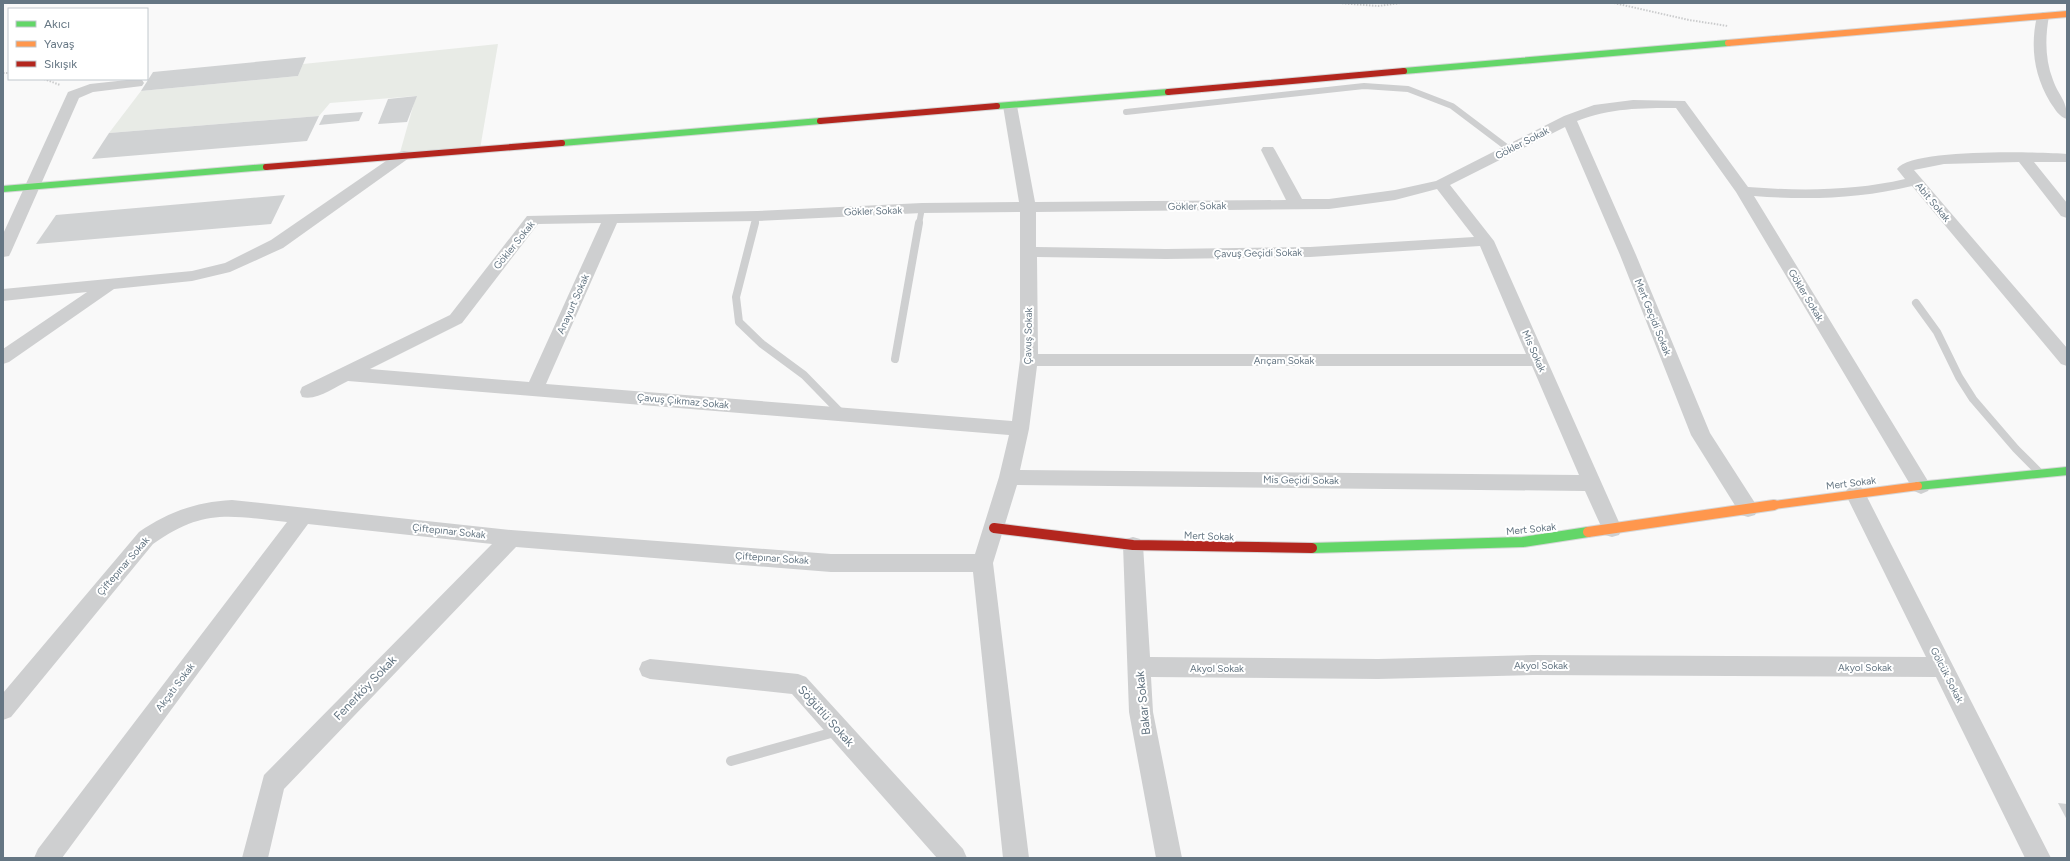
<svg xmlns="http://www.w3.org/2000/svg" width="2070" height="861" font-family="Figtree,sans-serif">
<rect width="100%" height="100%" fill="#f9f9f9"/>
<polygon fill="#e8ebe6" points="498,44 480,149 399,156 416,96 330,103 319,116 109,133 141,91 298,76 303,64"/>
<g fill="#d0d2d3">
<polygon points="306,57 298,76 141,91 153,72"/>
<polygon points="417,96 407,122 378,124 388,99"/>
<polygon points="363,112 359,121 319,125 324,115"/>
<polygon points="319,116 307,141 92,159 109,133"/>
<polygon points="285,195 271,224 36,244 56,215"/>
<polygon points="2058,803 2067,804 2067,820"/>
</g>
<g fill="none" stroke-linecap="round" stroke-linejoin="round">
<defs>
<g id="fast-far2">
<polyline points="1404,71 1728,43"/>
<polyline points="997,106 1168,92"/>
<polyline points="562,143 820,121"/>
<polyline points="3,189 266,167"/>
</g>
<polyline id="fast-far1" points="1918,486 2067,471"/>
<polyline id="fast" points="1312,548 1523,542 1588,532"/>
<polyline id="slow-far2" points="1728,43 2067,14"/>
<polyline id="slow-far1" points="1767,506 1918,486"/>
<polyline id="slow" points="1588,532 1774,505"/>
<g id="jam-far1">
<polyline points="1168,92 1404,71"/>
<polyline points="820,121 997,106"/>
<polyline points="266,167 562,143"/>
</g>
<polyline id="jam" points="994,528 1133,545 1312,548"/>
</defs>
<use href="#fast-far2" stroke="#d5d6d7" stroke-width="8"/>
<use href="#fast-far1" stroke="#d5d6d7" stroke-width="10"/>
<use href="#fast" stroke="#d5d6d7" stroke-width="12"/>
<use href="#slow-far2" stroke="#d5d6d7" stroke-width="8"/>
<use href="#slow-far1" stroke="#d5d6d7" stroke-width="10"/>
<use href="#slow" stroke="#d5d6d7" stroke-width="12"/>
<use href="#jam-far1" stroke="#d5d6d7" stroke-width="8"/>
<use href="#jam" stroke="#d5d6d7" stroke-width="12"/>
<g stroke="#cbcccd" stroke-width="2" stroke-dasharray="1.5 1.5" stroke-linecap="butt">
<polyline points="1339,3 1378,6 1401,3"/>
<polyline points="1614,3 1689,20 1728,26"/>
<polyline points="3,73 9,73"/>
<polyline points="44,79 60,85"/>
</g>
<g stroke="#cecfd0" stroke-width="6">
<polyline points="1126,112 1364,86 1408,89 1452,106 1509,149"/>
<polyline points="755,224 757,216"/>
<polyline points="919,224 922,208"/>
</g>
<g stroke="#cecfd0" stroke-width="8">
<polyline points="755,223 736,297 739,322 762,344 804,375 842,414"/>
<polyline points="1916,303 1937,332 1959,377 1973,399 2016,449 2040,473"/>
<polyline points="895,359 919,223"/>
</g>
<polyline stroke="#cecfd0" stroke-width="10" points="731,761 838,731"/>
<g fill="#cecfd0" fill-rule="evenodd">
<path d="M2043,12L2049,16C2045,38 2045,59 2053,80C2059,97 2067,99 2067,119C2059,117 2055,109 2050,102C2034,75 2030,47 2037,16Z"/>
<polygon points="136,79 142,80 144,83 142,86 93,92 79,98 11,252 9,256 3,257 3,234 68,92 90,84"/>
<path d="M1633,100L1685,101L1748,187C1800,191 1853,191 1905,179L1897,169C1912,148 2039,152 2067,154V162H2034L2067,203V218L2061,216L2019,162L1944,164L1914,170L2067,348V366L2061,364L1912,186C1859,199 1807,200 1754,196L1931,486L1928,491L1921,494L1914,491L1736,192L1676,108C1641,108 1610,108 1577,121L1636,255L1710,433L1755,503L1758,509L1755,515L1748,517L1741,515L1691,435L1620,255L1565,127L1450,185L1494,241L1622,529L1619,535L1612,537L1605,535L1585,491L1017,485L993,563L1029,858H1003L973,572H831L516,547L284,789L268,858H242L264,775L492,544L308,524L62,858H34L38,849L287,522C229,516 204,508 153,544L11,717L3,720V693L139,532C168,512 196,502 232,500L511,530L831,554H975L999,477L1009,435L348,381C335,387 317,401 302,397L300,392L302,387L450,315L527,216L757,211L922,203L1019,202L1003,106L1005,103H1015L1017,106L1035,202L1286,200L1261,150L1263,147H1273L1275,150L1302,199H1329L1395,190L1436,181L1564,116L1594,105ZM1437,189L1474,237L1310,247L1166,249L1036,247V212L1329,209L1395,200ZM1020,212V360L1012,421L546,384L617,223L757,221L922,213ZM601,223L529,382L370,369L462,323L538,224ZM1480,246L1526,354H1038L1037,257L1166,259L1310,257ZM1037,366H1532L1579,475L1020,470L1029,429Z"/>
<polygon points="404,151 409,152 411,155 409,158 283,248 230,272 192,281 114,289 9,362 3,364 3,349 87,292 3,301 3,289 192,271 225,263 271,240 399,152"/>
<polygon points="1855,485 1862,488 1865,493 2051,858 2025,858 1936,677 1533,675 1378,679 1151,677 1153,712 1182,858 1156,858 1129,712 1123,545 1126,539 1133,537 1140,539 1143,545 1150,657 1378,659 1533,655 1926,657 1845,493 1848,488"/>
<polygon points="650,659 798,674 806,677 963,849 967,858 937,858 792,694 650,679 642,676 639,669 642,662"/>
</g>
<use href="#fast-far2" stroke="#63d668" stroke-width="6"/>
<use href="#fast-far1" stroke="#63d668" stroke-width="8"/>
<use href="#fast" stroke="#63d668" stroke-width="10"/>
<use href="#slow-far2" stroke="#ff974d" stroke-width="6"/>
<use href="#slow-far1" stroke="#ff974d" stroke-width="8"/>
<use href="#slow" stroke="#ff974d" stroke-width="10"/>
<use href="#jam-far1" stroke="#b3261e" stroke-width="6"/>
<use href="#jam" stroke="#b3261e" stroke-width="10"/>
</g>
<g text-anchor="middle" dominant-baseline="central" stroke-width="4" stroke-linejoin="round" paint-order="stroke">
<g font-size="10" fill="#657683" stroke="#fff">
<text transform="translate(1522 143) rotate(-27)">Gökler Sokak</text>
<text transform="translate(1933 202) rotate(50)">Abit Sokak</text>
<text transform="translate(1197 206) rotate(-1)">Gökler Sokak</text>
<text transform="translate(873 211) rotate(-2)">Gökler Sokak</text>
<text transform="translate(514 245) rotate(-51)">Gökler Sokak</text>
<text transform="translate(1258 253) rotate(-1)">Çavuş Geçidi Sokak</text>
<text transform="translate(1806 295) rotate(59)">Gökler Sokak</text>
<text transform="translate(573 304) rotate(-66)">Anayurt Sokak</text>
<text transform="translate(1653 317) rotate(68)">Mert Geçidi Sokak</text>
<text transform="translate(1028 336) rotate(-89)">Çavuş Sokak</text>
<text transform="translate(1534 351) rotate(66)">Mis Sokak</text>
<text x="1284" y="360">Arıçam Sokak</text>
<text transform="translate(683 401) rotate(5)">Çavuş Çıkmaz Sokak</text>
<text transform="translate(1301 480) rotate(1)">Mis Geçidi Sokak</text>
<text transform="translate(1851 483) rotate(-7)">Mert Sokak</text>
<text transform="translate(1531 529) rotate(-6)">Mert Sokak</text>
<text transform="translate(449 531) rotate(6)">Çiftepınar Sokak</text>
<text transform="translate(1209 536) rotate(2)">Mert Sokak</text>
<text transform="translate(772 558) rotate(4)">Çiftepınar Sokak</text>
<text transform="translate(123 566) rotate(-49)">Çiftepınar Sokak</text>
<text x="1541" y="665">Akyol Sokak</text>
<text x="1865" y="667">Akyol Sokak</text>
<text x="1217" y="668">Akyol Sokak</text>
<text transform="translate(1947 675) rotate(63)">Gölcük Sokak</text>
<text transform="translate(175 687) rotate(-53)">Akçatı Sokak</text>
</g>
<g font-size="12" fill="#657683" stroke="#fff">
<text transform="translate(365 688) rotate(-46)">Fenerköy Sokak</text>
<text transform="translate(1143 703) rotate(-96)">Bakar Sokak</text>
<text transform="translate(826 716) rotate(48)">Söğütlü Sokak</text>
</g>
</g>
<rect width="2070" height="861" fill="none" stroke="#657683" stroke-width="8"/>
<rect x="8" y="8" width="140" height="72" fill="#ffffff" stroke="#c1c8cd"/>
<rect x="16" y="21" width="20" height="6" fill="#63d668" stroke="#c1c8cd"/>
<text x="44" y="28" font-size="12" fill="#657683">Akıcı</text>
<rect x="16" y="41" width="20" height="6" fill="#ff974d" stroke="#c1c8cd"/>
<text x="44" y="48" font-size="12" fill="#657683">Yavaş</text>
<rect x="16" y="61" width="20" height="6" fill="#b3261e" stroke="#c1c8cd"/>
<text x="44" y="68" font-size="12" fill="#657683">Sıkışık</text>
</svg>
